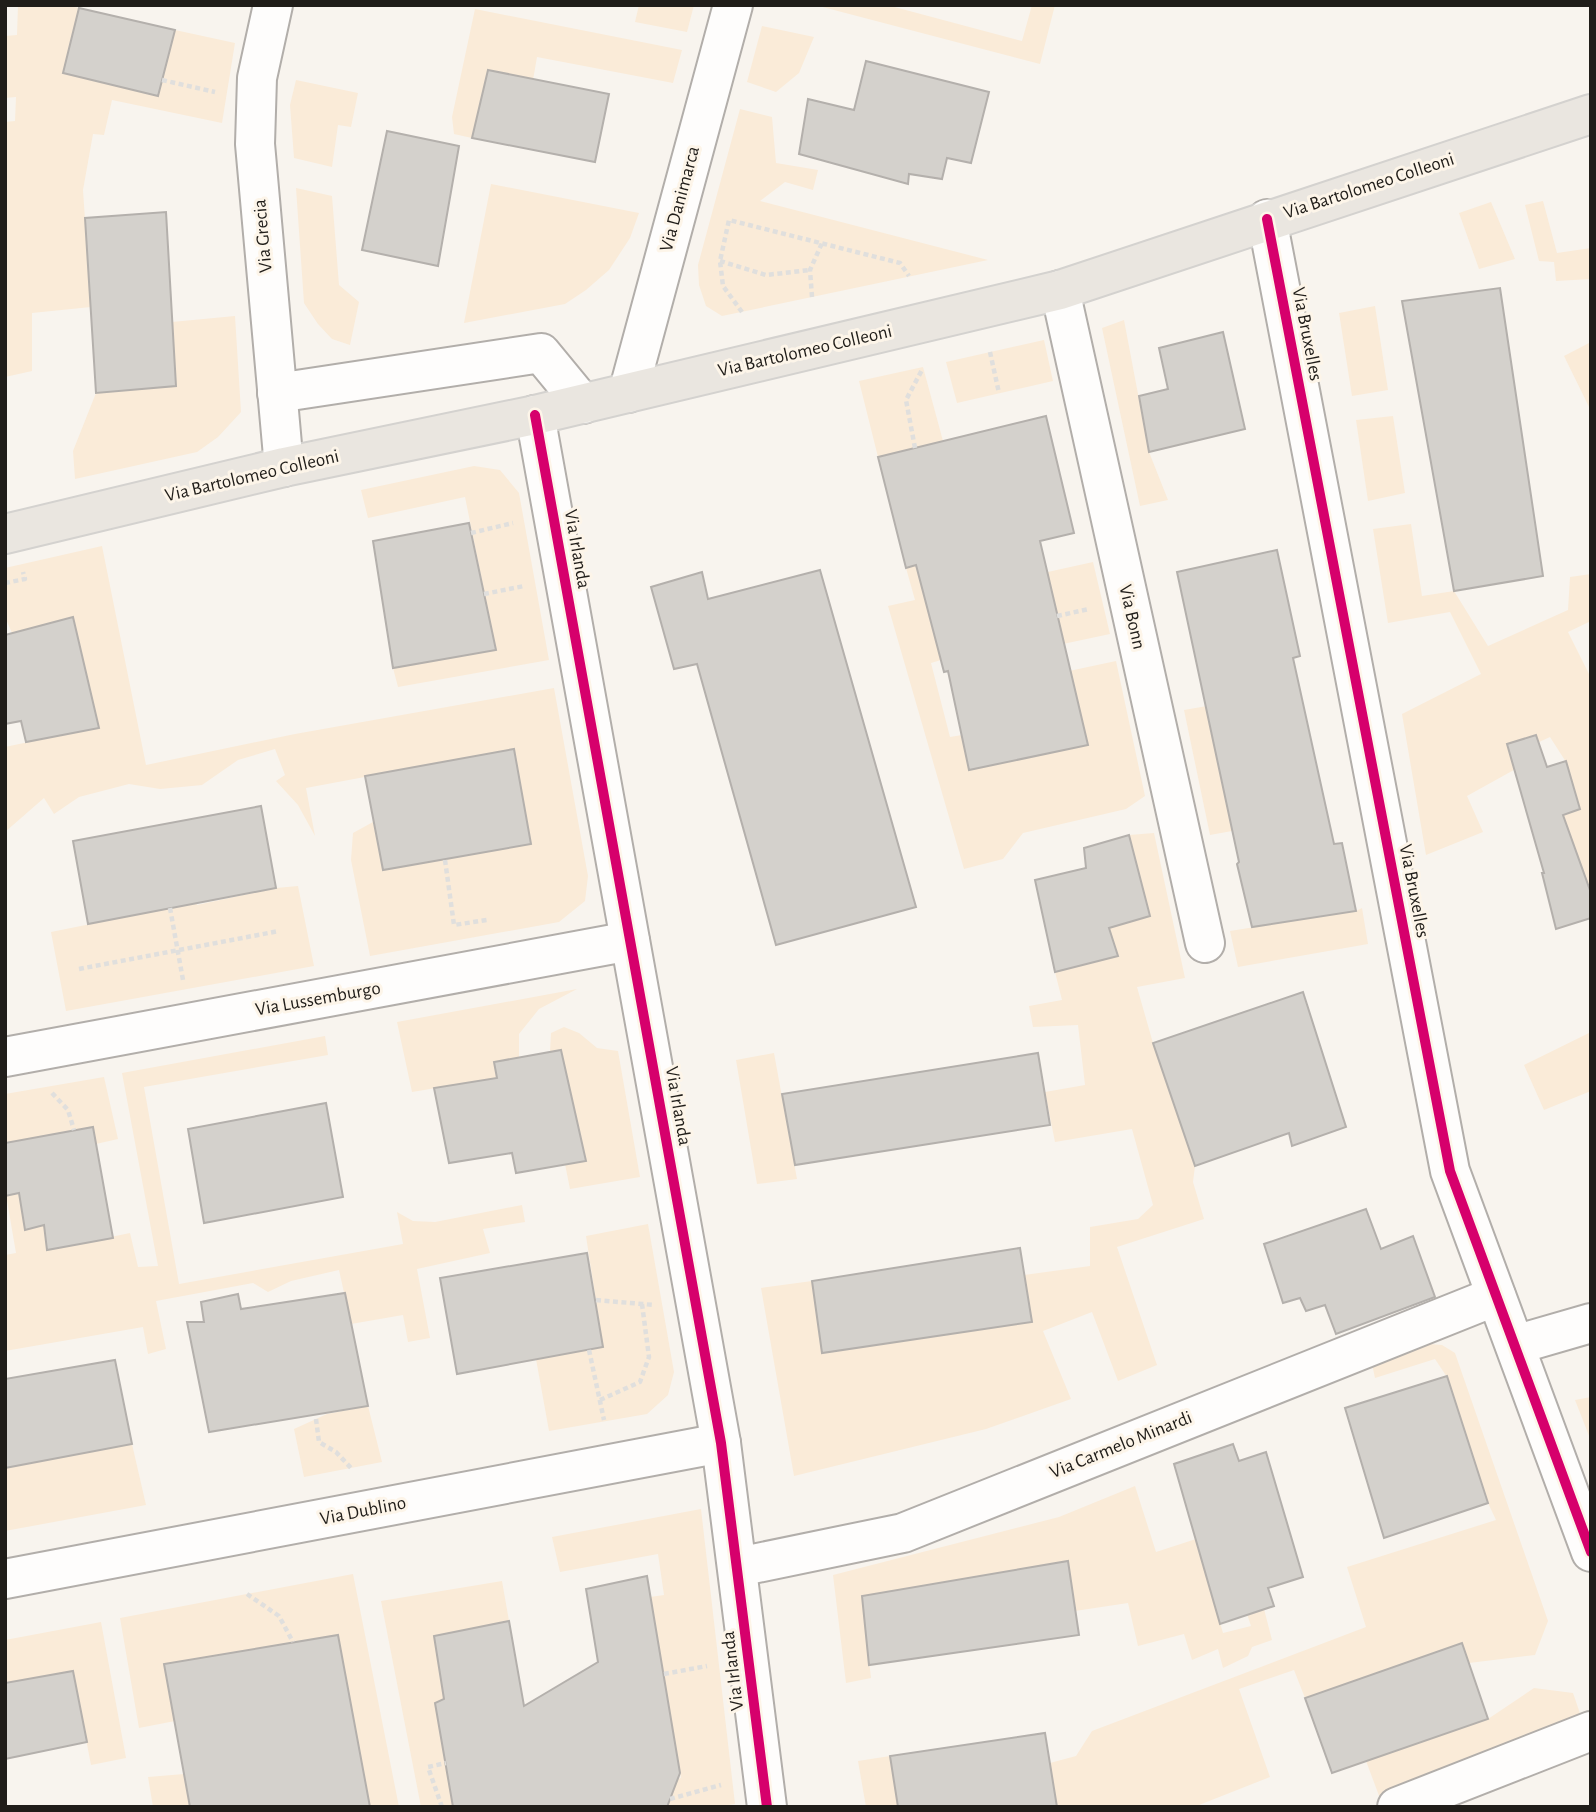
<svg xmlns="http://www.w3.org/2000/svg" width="1596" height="1812" font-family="'Alegreya Sans',sans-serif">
<rect width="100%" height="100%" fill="#f8f4ee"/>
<g fill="#faebd8">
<polygon points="18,5 66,5 79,8 63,73 158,96 175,30 235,43 222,123 112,100 104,135 93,134 83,190 91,307 32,313 32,371 5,377 5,122 15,121 16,97 5,98 5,36 17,35"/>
<polygon points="639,5 694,5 687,32 635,22"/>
<polygon points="815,5 887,5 1022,41 1032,5 1055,5 1040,64"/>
<polygon points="475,9 682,50 673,83 537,57 533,80 488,70 472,138 454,134 452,117"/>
<polygon points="762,26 814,37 799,73 776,92 747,82"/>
<polygon points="296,80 358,93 351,127 338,125 332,167 294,158 290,105"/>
<polygon points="740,109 772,117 776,163 818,170 813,190 785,182 760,201 988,260 722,316 706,306 699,285 698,265"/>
<polygon points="491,184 639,213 630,238 609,270 586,290 565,304 464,323"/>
<polygon points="296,188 332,196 339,285 359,302 350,345 332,339 318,324 304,303"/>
<polygon points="1543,201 1557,253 1591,248 1591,279 1556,281 1554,262 1539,261 1525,205"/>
<polygon points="1491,202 1515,259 1479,269 1459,213"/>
<polygon points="1375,306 1388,390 1352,396 1339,313"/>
<polygon points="235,316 241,412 218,437 197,452 75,479 73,451 96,393 176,386 172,322"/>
<polygon points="1124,320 1149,452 1168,500 1140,506 1102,328"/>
<polygon points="1044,340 1053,381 957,403 946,362"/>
<polygon points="1591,342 1591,411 1564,356"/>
<polygon points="923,367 943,441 878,457 859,381"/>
<polygon points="1393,416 1405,493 1368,501 1356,420"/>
<polygon points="474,466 500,470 519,493 549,660 398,687 393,668 496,650 465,497 368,518 361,490"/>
<polygon points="1411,524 1422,596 1454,591 1488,646 1568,610 1570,577 1591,574 1591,621 1568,632 1591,678 1591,893 1563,815 1566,762 1550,737 1524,749 1530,761 1467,796 1483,832 1426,855 1402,714 1481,674 1450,612 1388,623 1373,529"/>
<polygon points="102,546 146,765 295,734 554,688 588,876 585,901 559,922 370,956 351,860 353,833 373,822 383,870 530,844 514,749 306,788 315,836 298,805 276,781 285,775 275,749 238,760 202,785 160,789 129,784 79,797 54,814 44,798 5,832 5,747 99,727 73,618 12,633 5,617 5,568"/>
<polygon points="972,549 1002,582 1093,562 1110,634 1063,644 930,619 941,660 931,663 950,737 962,735 969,770 1088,745 1069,671 1116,661 1145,796 1126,809 1023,833 1003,859 964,869 888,606 915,600 906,568"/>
<polygon points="1207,706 1232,831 1210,835 1184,710"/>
<polygon points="1154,833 1185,978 1137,987 1153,1043 1195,1166 1193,1182 1204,1219 1117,1247 1157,1365 1118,1381 1092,1312 1043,1331 1071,1399 986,1429 794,1476 761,1288 812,1281 822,1353 1031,1322 1024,1275 1090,1266 1090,1227 1138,1219 1153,1205 1132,1129 1055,1142 1045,1092 1085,1085 1078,1025 1033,1027 1029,1006 1062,1000 1055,972 1118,956 1109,928 1150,916 1129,835"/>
<polygon points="191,879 197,905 276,888 298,886 314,966 66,1011 51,932 170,908"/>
<polygon points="1362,908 1368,944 1238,967 1230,931 1356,911"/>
<polygon points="577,989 539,1009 519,1034 519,1058 494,1062 497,1078 412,1092 397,1022"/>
<polygon points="564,1027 579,1033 597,1048 618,1051 640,1177 570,1189 565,1164 586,1160 561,1051 550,1052 551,1033"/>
<polygon points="1591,1032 1591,1091 1544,1110 1524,1065"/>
<polygon points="325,1036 328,1055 144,1087 179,1284 403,1244 397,1212 413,1221 435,1222 522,1205 525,1222 483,1229 490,1253 417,1269 430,1338 408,1342 403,1315 351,1324 339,1270 291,1281 268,1292 253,1283 156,1301 166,1349 148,1354 143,1327 5,1351 5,1255 16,1253 5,1189 5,1094 104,1077 118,1139 96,1144 93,1127 11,1142 25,1230 44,1225 48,1250 130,1233 138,1267 158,1266 122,1073"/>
<polygon points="774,1053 797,1179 757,1184 736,1060"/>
<polygon points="648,1224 674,1372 668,1395 647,1414 549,1431 536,1359 603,1347 586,1236"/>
<polygon points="1429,1344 1442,1345 1455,1353 1548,1621 1535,1655 1469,1663 1461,1644 1305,1698 1294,1670 1239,1689 1270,1777 1194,1807 1057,1807 1050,1763 1076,1756 1092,1731 1366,1627 1347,1567 1496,1520 1488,1503 1447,1377 1435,1359 1375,1378 1372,1364"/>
<polygon points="1591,1397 1591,1441 1575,1400"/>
<polygon points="368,1406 382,1462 304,1477 294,1429 327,1414"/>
<polygon points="132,1444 146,1505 5,1531 5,1468"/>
<polygon points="1135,1486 1156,1552 1196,1539 1223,1633 1251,1626 1247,1614 1264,1609 1272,1640 1252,1647 1248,1656 1223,1668 1218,1649 1192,1660 1184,1634 1138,1646 1128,1603 1075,1611 1067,1561 862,1596 871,1678 846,1683 833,1575 1059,1517"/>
<polygon points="701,1509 735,1804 716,1807 667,1807 668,1781 681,1778 650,1597 664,1595 658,1554 560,1572 552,1537"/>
<polygon points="353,1574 399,1807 370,1807 337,1635 165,1664 175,1721 139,1728 120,1618"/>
<polygon points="502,1581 509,1621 434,1636 465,1807 421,1807 381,1601"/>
<polygon points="101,1622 126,1758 91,1765 73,1671 5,1683 5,1640"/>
<polygon points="1534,1688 1573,1693 1584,1725 1381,1801 1366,1761 1488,1719"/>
<polygon points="890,1756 898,1807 866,1807 858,1761"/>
<polygon points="184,1774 190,1807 153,1807 148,1777"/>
</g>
<g fill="#d4d1cc" stroke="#b4b0ac" stroke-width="2">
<polygon points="79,8 175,30 158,96 63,73"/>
<polygon points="866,61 989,92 971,163 947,158 942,179 909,174 908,184 799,154 808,99 854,110"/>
<polygon points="488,70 609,94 595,162 472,138"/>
<polygon points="387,131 459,146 438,266 362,250"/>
<polygon points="166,212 176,386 96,393 85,218"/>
<polygon points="1500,288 1543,576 1454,591 1402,301"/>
<polygon points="1223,332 1245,429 1149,452 1139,396 1168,389 1159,348"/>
<polygon points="1046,416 1074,533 1040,541 1088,745 969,770 948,671 944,672 916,565 906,568 878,457"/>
<polygon points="469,523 496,650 393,668 373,541"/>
<polygon points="1277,550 1300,656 1293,658 1334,844 1342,843 1356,911 1252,927 1237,864 1239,862 1177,572"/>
<polygon points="820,570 916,907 776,945 697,664 674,669 651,587 702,572 708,599"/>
<polygon points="73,617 99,728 26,742 21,721 5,724 5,635"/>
<polygon points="1536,735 1547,767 1566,761 1580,809 1563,815 1591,893 1591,918 1556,929 1542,873 1544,873 1507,744"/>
<polygon points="514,749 531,844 383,870 365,776"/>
<polygon points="261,806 276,888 88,924 73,841"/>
<polygon points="1129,835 1150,916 1109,928 1118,956 1055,972 1035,880 1086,868 1084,848"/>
<polygon points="1303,992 1346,1127 1292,1146 1289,1133 1195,1166 1153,1043"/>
<polygon points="561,1050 586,1161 516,1173 512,1153 449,1163 434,1088 497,1078 494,1062"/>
<polygon points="1038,1053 1050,1125 795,1165 782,1094"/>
<polygon points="326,1103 343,1197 204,1223 188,1129"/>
<polygon points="93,1127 113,1238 47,1250 44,1225 25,1230 19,1193 5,1196 5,1143"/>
<polygon points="1366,1209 1381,1249 1413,1236 1435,1297 1336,1334 1325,1305 1306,1311 1300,1298 1283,1303 1264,1244"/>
<polygon points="1020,1248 1032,1322 822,1353 812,1281"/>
<polygon points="587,1253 603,1347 457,1374 440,1278"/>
<polygon points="345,1293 368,1406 209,1432 187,1322 204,1322 201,1302 238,1294 241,1309"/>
<polygon points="115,1360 132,1444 5,1468 5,1379"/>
<polygon points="1447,1376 1488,1503 1384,1538 1345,1408"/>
<polygon points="1233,1444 1239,1461 1266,1452 1303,1577 1268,1588 1274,1606 1220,1624 1174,1464"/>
<polygon points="1068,1561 1079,1635 869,1665 862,1596"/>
<polygon points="647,1576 680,1773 667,1807 453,1807 435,1703 444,1699 434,1636 509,1621 524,1706 598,1662 586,1589"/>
<polygon points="338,1635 370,1807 190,1807 164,1664"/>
<polygon points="1462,1643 1488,1719 1332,1773 1305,1698"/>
<polygon points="73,1671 87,1742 5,1759 5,1683"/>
<polygon points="1045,1733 1057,1807 898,1807 890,1756"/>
</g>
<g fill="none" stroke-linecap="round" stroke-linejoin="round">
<defs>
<g id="minor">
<polyline points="273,5 257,78 255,144 284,467"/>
<polyline points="1267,219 1450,1171 1591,1552"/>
<polyline points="1060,290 1205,943"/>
<polyline points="277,393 541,353 583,404"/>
<polyline points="628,393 733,5"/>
<polyline points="535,415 721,1443 767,1807"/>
<polyline points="5,1057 630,941"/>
<polyline points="1515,1345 1591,1323"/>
<polyline points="738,1567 903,1533 1496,1296"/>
<polyline points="5,1579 721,1443"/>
<polyline points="1397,1807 1591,1731"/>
</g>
<polyline id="major" points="5,534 284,467 535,415 1060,290 1591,114"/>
</defs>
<use href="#minor" stroke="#b2aeaa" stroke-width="42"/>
<use href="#major" stroke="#d4d2cf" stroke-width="42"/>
<g stroke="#e0dfdd" stroke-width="4.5" stroke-dasharray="5 3.5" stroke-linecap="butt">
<polyline points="162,80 215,92"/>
<polyline points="720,261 766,275 810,270"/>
<polyline points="812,297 810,270 822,243"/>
<polyline points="742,312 723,286 720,261 729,220 900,263 909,276"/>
<polyline points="990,352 999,393"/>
<polyline points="915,448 906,400 923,368"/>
<polyline points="471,533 513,523"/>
<polyline points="5,583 25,579 23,572"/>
<polyline points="484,594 524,586"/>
<polyline points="1057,616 1089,609"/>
<polyline points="445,860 454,925 487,920"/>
<polyline points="170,908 183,980"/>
<polyline points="79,969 279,931"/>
<polyline points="52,1093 68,1110 74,1130"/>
<polyline points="596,1300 654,1305"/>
<polyline points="589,1350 604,1420"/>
<polyline points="600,1400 640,1382 649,1357 642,1304"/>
<polyline points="316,1419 319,1442 336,1452 351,1468"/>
<polyline points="247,1594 279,1616 293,1642"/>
<polyline points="664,1674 707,1666"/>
<polyline points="670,1799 721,1785"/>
<polyline points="442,1807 428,1767 446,1763"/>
</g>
<use href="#minor" stroke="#fefdfc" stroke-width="38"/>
<use href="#major" stroke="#eae6e0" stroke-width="38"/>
<defs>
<g id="cycleway">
<polyline points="1267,219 1450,1171 1591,1552"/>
<polyline points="535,415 721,1443 767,1807"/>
</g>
</defs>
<use href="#cycleway" stroke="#fdf5e9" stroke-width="15"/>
<use href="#cycleway" stroke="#d6006c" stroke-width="10"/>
</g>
<g text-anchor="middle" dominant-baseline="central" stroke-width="6" stroke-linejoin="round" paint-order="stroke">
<g font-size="19" fill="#201d19" stroke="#fdf5e9">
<text transform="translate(1369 186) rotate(-18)">Via Bartolomeo Colleoni</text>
<text transform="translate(680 199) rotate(-75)">Via Danimarca</text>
<text transform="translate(263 236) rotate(-95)">Via Grecia</text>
<text transform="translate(1307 334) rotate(79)">Via Bruxelles</text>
<text transform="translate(805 351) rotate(-13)">Via Bartolomeo Colleoni</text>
<text transform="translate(252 476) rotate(-13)">Via Bartolomeo Colleoni</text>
<text transform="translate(577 549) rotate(80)">Via Irlanda</text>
<text transform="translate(1132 617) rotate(77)">Via Bonn</text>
<text transform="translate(1414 891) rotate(79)">Via Bruxelles</text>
<text transform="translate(318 999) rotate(-10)">Via Lussemburgo</text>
<text transform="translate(678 1106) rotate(80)">Via Irlanda</text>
<text transform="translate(1121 1445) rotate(-22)">Via Carmelo Minardi</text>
<text transform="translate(363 1511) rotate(-11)">Via Dublino</text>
<text transform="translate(733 1671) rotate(-97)">Via Irlanda</text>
</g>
</g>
<rect width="1596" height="1812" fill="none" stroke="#201d19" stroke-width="14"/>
</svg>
